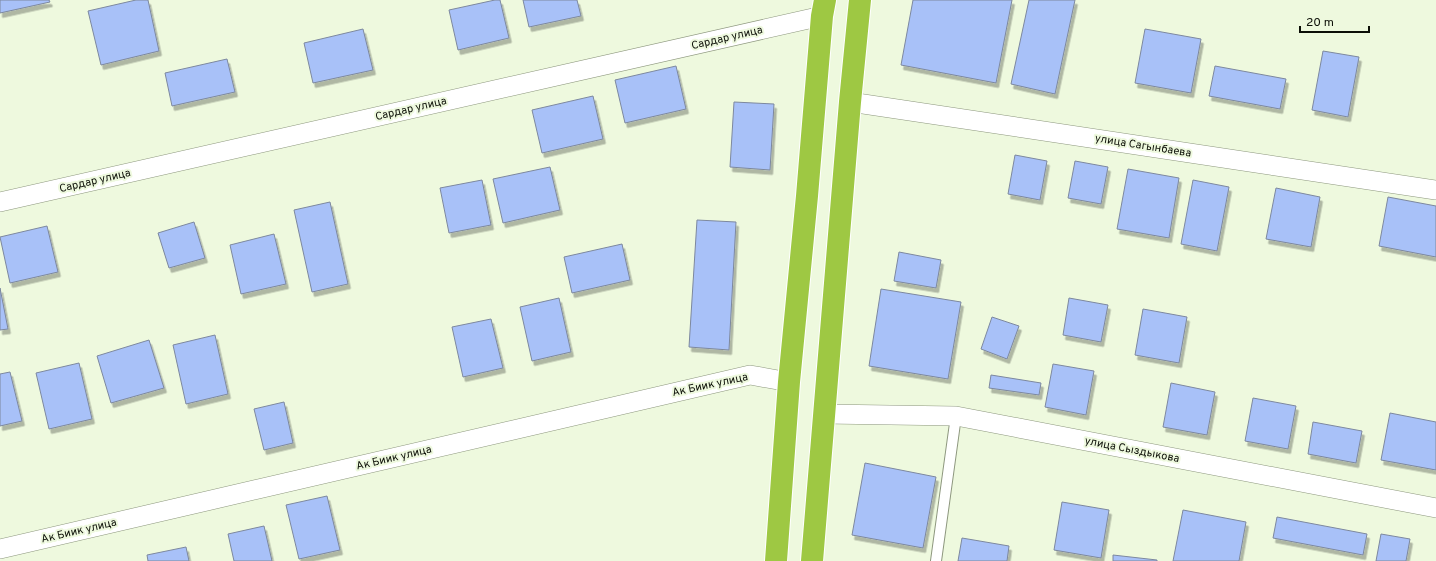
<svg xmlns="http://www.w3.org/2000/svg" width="1436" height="561" font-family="Overpass,sans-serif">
<defs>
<filter id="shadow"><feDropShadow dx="2.5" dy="4.5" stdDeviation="0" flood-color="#0004"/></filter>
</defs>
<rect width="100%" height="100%" fill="#eef9de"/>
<g fill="#a8c1f8" stroke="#7d889e" filter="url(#shadow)">
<polygon points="0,0 49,0 50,2 0,13"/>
<polygon points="136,0 148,0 159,51 101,65 88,11"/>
<polygon points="495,0 500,0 509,38 458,50 449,10"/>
<polygon points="523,0 577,0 581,16 529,27"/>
<polygon points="913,0 1012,0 996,83 901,65"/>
<polygon points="1029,0 1075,0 1055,94 1011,84"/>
<polygon points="363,29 373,70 313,83 304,43"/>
<polygon points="1145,29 1201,39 1191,93 1135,83"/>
<polygon points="1323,51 1359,57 1348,117 1312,110"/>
<polygon points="227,59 235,92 172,106 165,73"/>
<polygon points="676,66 686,109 625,123 615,80"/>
<polygon points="1215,66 1286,79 1280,109 1209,96"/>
<polygon points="593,96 603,139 542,153 532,110"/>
<polygon points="734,102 774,104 770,170 730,167"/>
<polygon points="1015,155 1047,161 1040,200 1008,194"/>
<polygon points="1075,161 1108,167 1101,204 1068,198"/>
<polygon points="550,167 560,210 503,223 493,179"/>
<polygon points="1128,169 1179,178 1169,238 1117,229"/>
<polygon points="482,180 491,225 449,233 440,188"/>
<polygon points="1193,180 1229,187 1217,251 1181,244"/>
<polygon points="1276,188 1320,197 1311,247 1266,239"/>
<polygon points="1388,197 1436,206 1436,257 1379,246"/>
<polygon points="330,202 348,284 312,292 294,210"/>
<polygon points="697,220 736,222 729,350 689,347"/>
<polygon points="194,222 205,258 169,268 158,233"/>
<polygon points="47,226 58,272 10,283 0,237"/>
<polygon points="274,234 286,284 241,294 230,245"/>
<polygon points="622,244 630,280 572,293 564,257"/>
<polygon points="899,252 941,260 936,288 894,281"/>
<polygon points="0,288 8,329 0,330"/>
<polygon points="881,289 961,302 948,379 869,366"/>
<polygon points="559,298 571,352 532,361 520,307"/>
<polygon points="1069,298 1108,305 1101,342 1063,335"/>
<polygon points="1143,309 1187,317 1179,363 1135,355"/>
<polygon points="992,317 1019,326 1007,359 981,349"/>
<polygon points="491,319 503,368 463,377 452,327"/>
<polygon points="215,335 228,394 186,404 173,345"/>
<polygon points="149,340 164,388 111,403 97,356"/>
<polygon points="79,363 92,419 49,429 36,373"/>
<polygon points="1053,364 1094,371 1086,415 1045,407"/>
<polygon points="10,372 22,421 0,426 0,374"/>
<polygon points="991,375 1041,383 1039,395 989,388"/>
<polygon points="1171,383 1215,392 1207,435 1163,427"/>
<polygon points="1253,398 1296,406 1288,449 1245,441"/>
<polygon points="284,402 293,443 264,450 254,409"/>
<polygon points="1390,413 1436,422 1436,470 1381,460"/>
<polygon points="1313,422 1362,431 1356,463 1308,454"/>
<polygon points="865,463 936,477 923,548 852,535"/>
<polygon points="327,496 340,550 299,559 286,505"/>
<polygon points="1062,502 1109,510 1101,558 1054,550"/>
<polygon points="1183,510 1246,522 1239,561 1173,561"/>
<polygon points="1277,517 1367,534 1363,555 1273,538"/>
<polygon points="264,526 272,561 234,561 228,534"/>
<polygon points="1381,534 1410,539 1406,561 1376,561"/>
<polygon points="962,538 1009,546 1007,561 958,561"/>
<polygon points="186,547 189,561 148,561 147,555"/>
<polygon points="1113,555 1157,560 1157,561 1113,561"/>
</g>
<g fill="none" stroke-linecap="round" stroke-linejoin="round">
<defs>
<polyline id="lane" points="936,561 956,416"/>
<g id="street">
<polyline points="850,102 1436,190"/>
<polyline points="0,202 822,16"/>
<polyline points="825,414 956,416 1436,508"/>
<polyline points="0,549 750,375 789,382"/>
</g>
<g id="highway">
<polyline points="776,561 789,382 807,196 822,16 825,0"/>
<polyline points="812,561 850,102 860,0"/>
</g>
</defs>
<use href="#lane" stroke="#8d977e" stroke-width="12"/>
<use href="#street" stroke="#8d977e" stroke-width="20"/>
<use href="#highway" stroke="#fff" stroke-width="24"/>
<use href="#lane" stroke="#fff" stroke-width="10"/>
<use href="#street" stroke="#fff" stroke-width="19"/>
<use href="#highway" stroke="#9ec843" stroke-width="22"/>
</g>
<g text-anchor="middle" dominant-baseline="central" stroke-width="4" stroke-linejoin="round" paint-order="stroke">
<g font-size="11" fill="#0c0f07" stroke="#eef9de">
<text transform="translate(727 38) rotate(-13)">Сардар улица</text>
<text transform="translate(411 109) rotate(-13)">Сардар улица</text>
<text transform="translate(1143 146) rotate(9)">улица Сагынбаева</text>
<text transform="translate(95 181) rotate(-13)">Сардар улица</text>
<text transform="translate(710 385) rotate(-12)">Ак Биик улица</text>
<text transform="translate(1132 450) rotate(11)">улица Сыздыкова</text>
<text transform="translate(394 458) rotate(-13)">Ак Биик улица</text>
<text transform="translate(79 531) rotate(-13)">Ак Биик улица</text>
</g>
</g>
<path d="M1300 26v6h69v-6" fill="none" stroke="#0c0f07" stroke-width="2"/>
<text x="1306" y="26" font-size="12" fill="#0c0f07" stroke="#eef9de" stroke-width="3" paint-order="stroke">20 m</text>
</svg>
